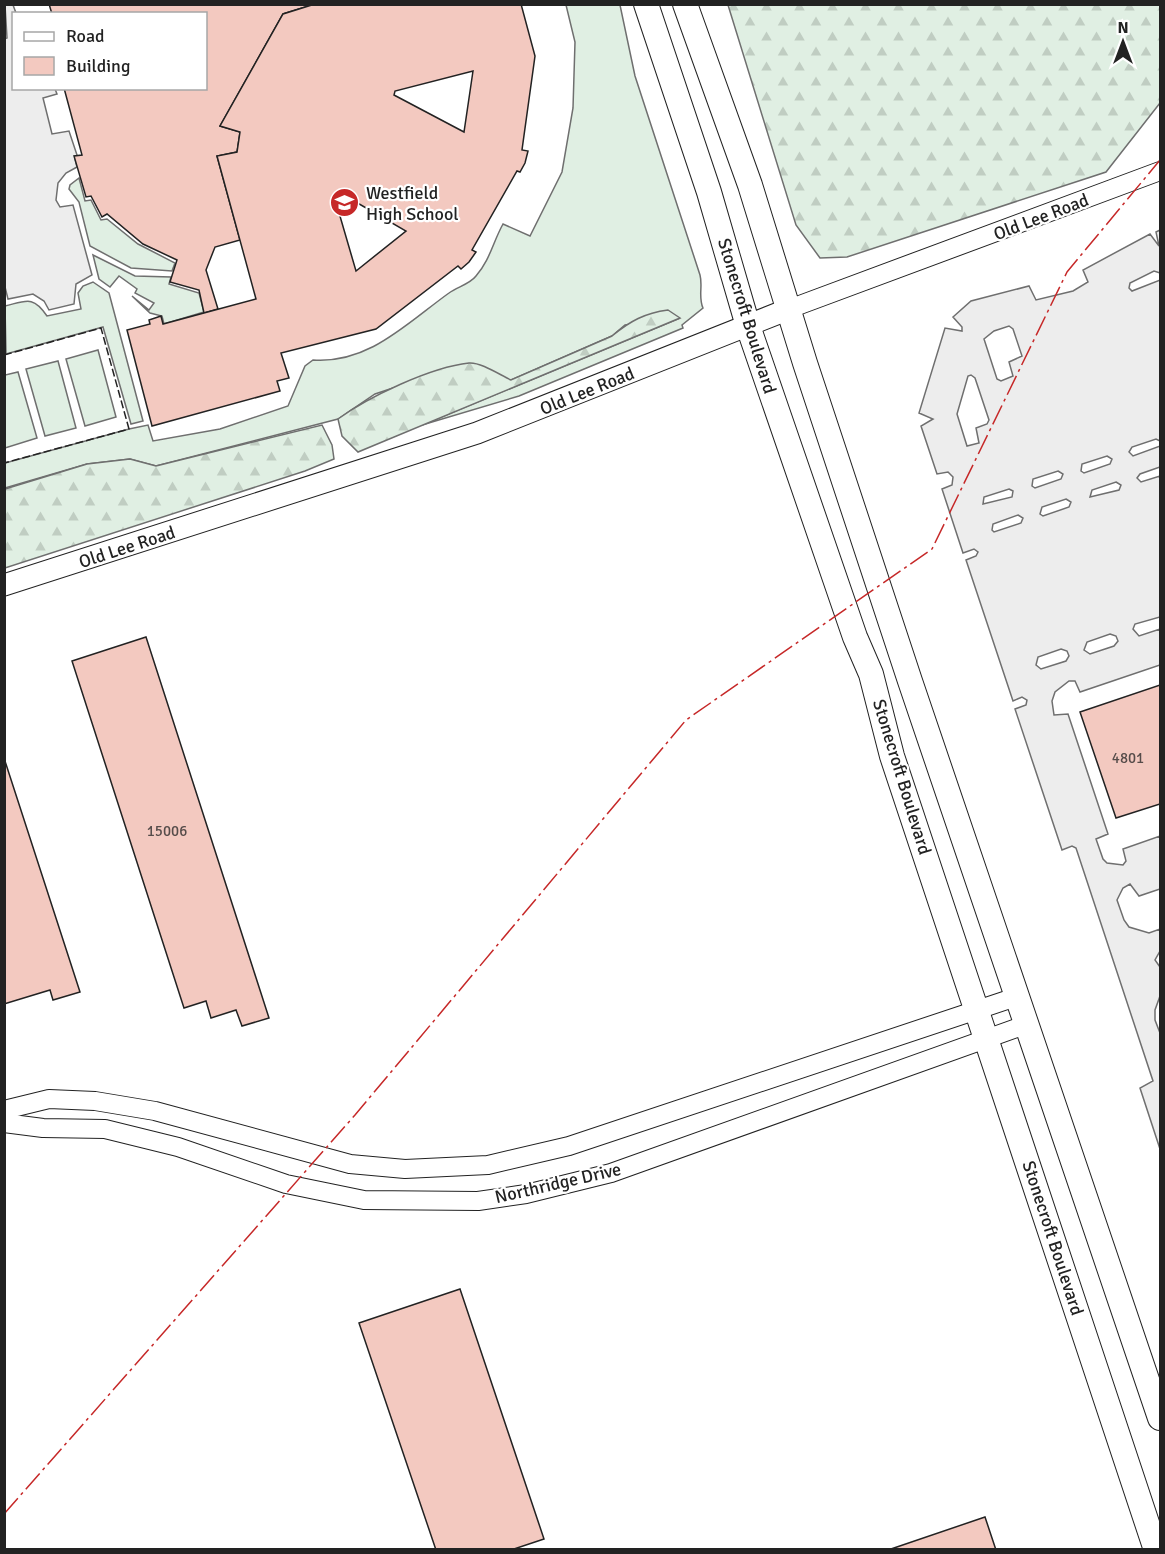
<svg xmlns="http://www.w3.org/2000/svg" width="1165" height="1554" font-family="Signika,sans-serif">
<defs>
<pattern id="forest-firs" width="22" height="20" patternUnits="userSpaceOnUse" patternTransform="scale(1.5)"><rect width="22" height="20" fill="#e0efe3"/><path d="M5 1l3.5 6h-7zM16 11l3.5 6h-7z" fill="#c0cdc2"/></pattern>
</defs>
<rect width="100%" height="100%" fill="#fff"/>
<g fill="#e0efe3" stroke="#6f6f6f" stroke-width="1.5">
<path d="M566,5H620L635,76L700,275C703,286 698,297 703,308L682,325L683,328L519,396L422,425L680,318L625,325L612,336L511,380L399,386L375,394L338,419L156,466L130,459L87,464L5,488V463L129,429L148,425L153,441L220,429L288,406L305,366L313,360C369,364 407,323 449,293C457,287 470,284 476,276C490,260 493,242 503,224L530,236L562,172L573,108L575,42Z"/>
<polygon points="79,178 85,201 91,200 101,220 107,219 138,244 175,263 172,271 131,268 90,246 79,202 69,189 70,185"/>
<polygon points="93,255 135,276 171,277 169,284 199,293 204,312 164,324 162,316 150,313 132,296 149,310 154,303 135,293 137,289 119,276 110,287 99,279"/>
<path d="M93,282L109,293L143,421L131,424L103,327L6,354L5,306C26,301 33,295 47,316L81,309L78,293L83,286Z"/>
<polygon points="98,350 116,417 85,426 66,359"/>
<polygon points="58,361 76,428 45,436 26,369"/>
<polygon points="18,372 37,438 5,448 5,375"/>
</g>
<g fill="url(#forest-firs)" stroke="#6f6f6f" stroke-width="1.5">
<polygon points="728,5 1160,5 1160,103 1106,172 847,257 820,258 796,225"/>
<path d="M668,310L680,318L358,452L342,436L338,419C368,397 431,367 469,363C481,362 500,375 511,380L612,336C630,321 645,313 668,310Z"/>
<polygon points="322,425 332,445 334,459 305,471 5,568 5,489 87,464 130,459 156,466"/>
</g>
<g fill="#ededed" stroke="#6f6f6f" stroke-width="1.5" fill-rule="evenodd">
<polygon points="5,5 13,5 16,13 14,14 14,88 55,89 57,94 43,98 52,134 69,131 78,158 75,159 77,167 66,173 58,183 56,200 60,207 73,205 92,275 76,284 74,304 49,310 44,301 33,294 8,299 5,287 4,39 7,38"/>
<path d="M1160,230V273L1154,271L1130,283L1129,288L1132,291L1160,280V441L1156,439L1132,447L1129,452L1133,456L1160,446V467L1140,474L1137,478L1141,482L1160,476V617L1135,624L1133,629L1139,636L1160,629V665L1080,692L1075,681H1069L1055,692L1052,701L1054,715L1068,714L1108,834L1096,839L1103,859L1107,863L1123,865L1126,861L1123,849L1160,836V889L1139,896L1130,884L1123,888L1117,900L1124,920L1129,927L1149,933L1160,929V951L1155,960L1160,967V996L1155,1010V1020L1160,1033V1149L1140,1088L1153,1081L1076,848L1072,846L1062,850L1015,709L1026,705L1027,700L1022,697L1013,701L966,560L976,556L978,552L974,549L963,553L942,489L952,485L953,477L948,472L937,474L921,426L933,419L919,413L945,328L962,331V327L953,317L971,301L1029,286L1036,300L1073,291L1088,282L1083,270L1150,234L1159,246L1156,232ZM1009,326L1013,329L1022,356L1009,362L1013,376L1001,381L997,379L984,339L994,331ZM971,375L975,378L989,420L987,424L976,428L979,443L967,446L957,414L968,376ZM1107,456L1112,459L1110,464L1084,473L1081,471L1082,464ZM1058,471L1063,474L1061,479L1035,488L1032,486L1033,479ZM1116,482L1121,485L1119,490L1090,497L1092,490ZM1009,489L1013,491L1012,497L983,504L984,497ZM1066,499L1071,502L1069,507L1043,516L1040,514L1042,507ZM1018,515L1023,518L1021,523L994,532L992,530L993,524ZM1110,634L1116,636L1118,641L1114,646L1090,654L1084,650L1087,642ZM1061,649L1067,651L1069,656L1066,661L1041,669L1036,665L1038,657Z"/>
</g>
<g fill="#f3c9c0" stroke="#222" stroke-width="1.5" fill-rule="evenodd">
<polygon points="49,4 315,4 283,14 220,126 240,132 237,152 217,156 240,240 215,247 206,270 218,309 204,313 199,290 170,282 177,260 143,244 107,214 102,217 91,196 86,197 74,156 82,155 64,88 206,88 206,14 52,14"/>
<path d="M315,4H521L535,56L522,150L528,151L525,163L520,172L517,171L472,250L476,252L469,262L461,269L458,266L376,329L281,353L289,378L277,381L280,391L152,426L127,330L150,324L149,320L161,316L163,324L256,299L217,156L237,152L240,132L220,126L283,14ZM473,71L464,132L394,95L395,91ZM342,194L406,231L356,271L335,199Z"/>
<polygon points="146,637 269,1018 242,1026 236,1010 211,1018 206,1001 184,1008 72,661"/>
<polygon points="1160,685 1160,804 1116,818 1080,712"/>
<polygon points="4,758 80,992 53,1000 50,990 4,1004"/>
<polygon points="460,1289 544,1539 511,1550 436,1550 359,1323"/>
<polygon points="985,1517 996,1550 888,1550"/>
</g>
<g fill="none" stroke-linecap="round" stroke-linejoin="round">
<defs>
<g id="minor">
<polyline points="789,309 1160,171"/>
<polyline points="4,1110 49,1099 95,1101 155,1111 350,1164 405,1169 488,1165 569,1146 1016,997"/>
<polyline points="4,1123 43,1128 105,1129 178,1147 286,1184 364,1200 478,1201 526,1194 611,1173 1025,1025"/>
</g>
<polyline id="tertiary" points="4,585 477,433 789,309"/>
<g id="secondary">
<polyline points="646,4 709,192 748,326 855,637 871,674 892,756 1156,1550"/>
<polyline points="685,4 750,185 805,363 910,681 1160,1418"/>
</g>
</defs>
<use href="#minor" stroke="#222" stroke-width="20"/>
<use href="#tertiary" stroke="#222" stroke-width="23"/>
<use href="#secondary" stroke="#222" stroke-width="26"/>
<use href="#minor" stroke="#fff" stroke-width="18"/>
<use href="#tertiary" stroke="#fff" stroke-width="21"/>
<use href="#secondary" stroke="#fff" stroke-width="24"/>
<polyline stroke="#222" stroke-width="1.5" stroke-dasharray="8 3" stroke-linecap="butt" points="4,355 101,328 129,429 4,463"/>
<polyline stroke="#c62828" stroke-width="1.5" stroke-dasharray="21 4.5 3 4.5" stroke-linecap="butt" points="4,1514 355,1115 686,720 932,549 1067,272 1160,160"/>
</g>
<defs>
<symbol id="school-disc" viewBox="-11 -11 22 22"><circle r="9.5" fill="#c62828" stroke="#fff"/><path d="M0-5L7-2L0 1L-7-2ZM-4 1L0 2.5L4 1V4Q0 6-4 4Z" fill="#fff"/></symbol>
</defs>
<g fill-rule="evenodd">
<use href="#school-disc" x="328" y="186" width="33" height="33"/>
</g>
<g text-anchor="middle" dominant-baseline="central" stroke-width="4.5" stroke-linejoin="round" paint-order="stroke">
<g font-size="15" fill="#564c4a">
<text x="1128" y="758">4801</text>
<text x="167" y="831">15006</text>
</g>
<g font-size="18" fill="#222" stroke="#fff" text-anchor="start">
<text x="366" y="193">Westfield<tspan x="366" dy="21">High School</tspan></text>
</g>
<g font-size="18" fill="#222" stroke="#fff">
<text transform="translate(1041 217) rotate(-21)">Old Lee Road</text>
<text transform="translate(747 316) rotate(73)">Stonecroft Boulevard</text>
<text transform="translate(587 391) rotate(-22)">Old Lee Road</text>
<text transform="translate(127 547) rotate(-18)">Old Lee Road</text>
<text transform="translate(902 777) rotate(73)">Stonecroft Boulevard</text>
<text transform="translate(558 1183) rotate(-13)">Northridge Drive</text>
<text transform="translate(1053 1238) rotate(72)">Stonecroft Boulevard</text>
</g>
</g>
<rect width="1165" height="1554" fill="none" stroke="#222222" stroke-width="12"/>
<rect x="12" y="12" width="195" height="78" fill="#ffffff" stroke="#a7a7a7" stroke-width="1.5"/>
<rect x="24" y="32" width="30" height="9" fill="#ffffff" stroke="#a7a7a7" stroke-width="1.5"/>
<text x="66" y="42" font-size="18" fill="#222222">Road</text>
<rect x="24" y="57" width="30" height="18" fill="#f3c9c0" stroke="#a7a7a7" stroke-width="1.5"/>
<text x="66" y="72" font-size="18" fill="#222222">Building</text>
<g transform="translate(1123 42)" stroke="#ffffff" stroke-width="4.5" paint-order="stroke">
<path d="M0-4.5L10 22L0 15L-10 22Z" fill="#222222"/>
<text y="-9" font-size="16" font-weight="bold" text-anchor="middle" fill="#222222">N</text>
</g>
</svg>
